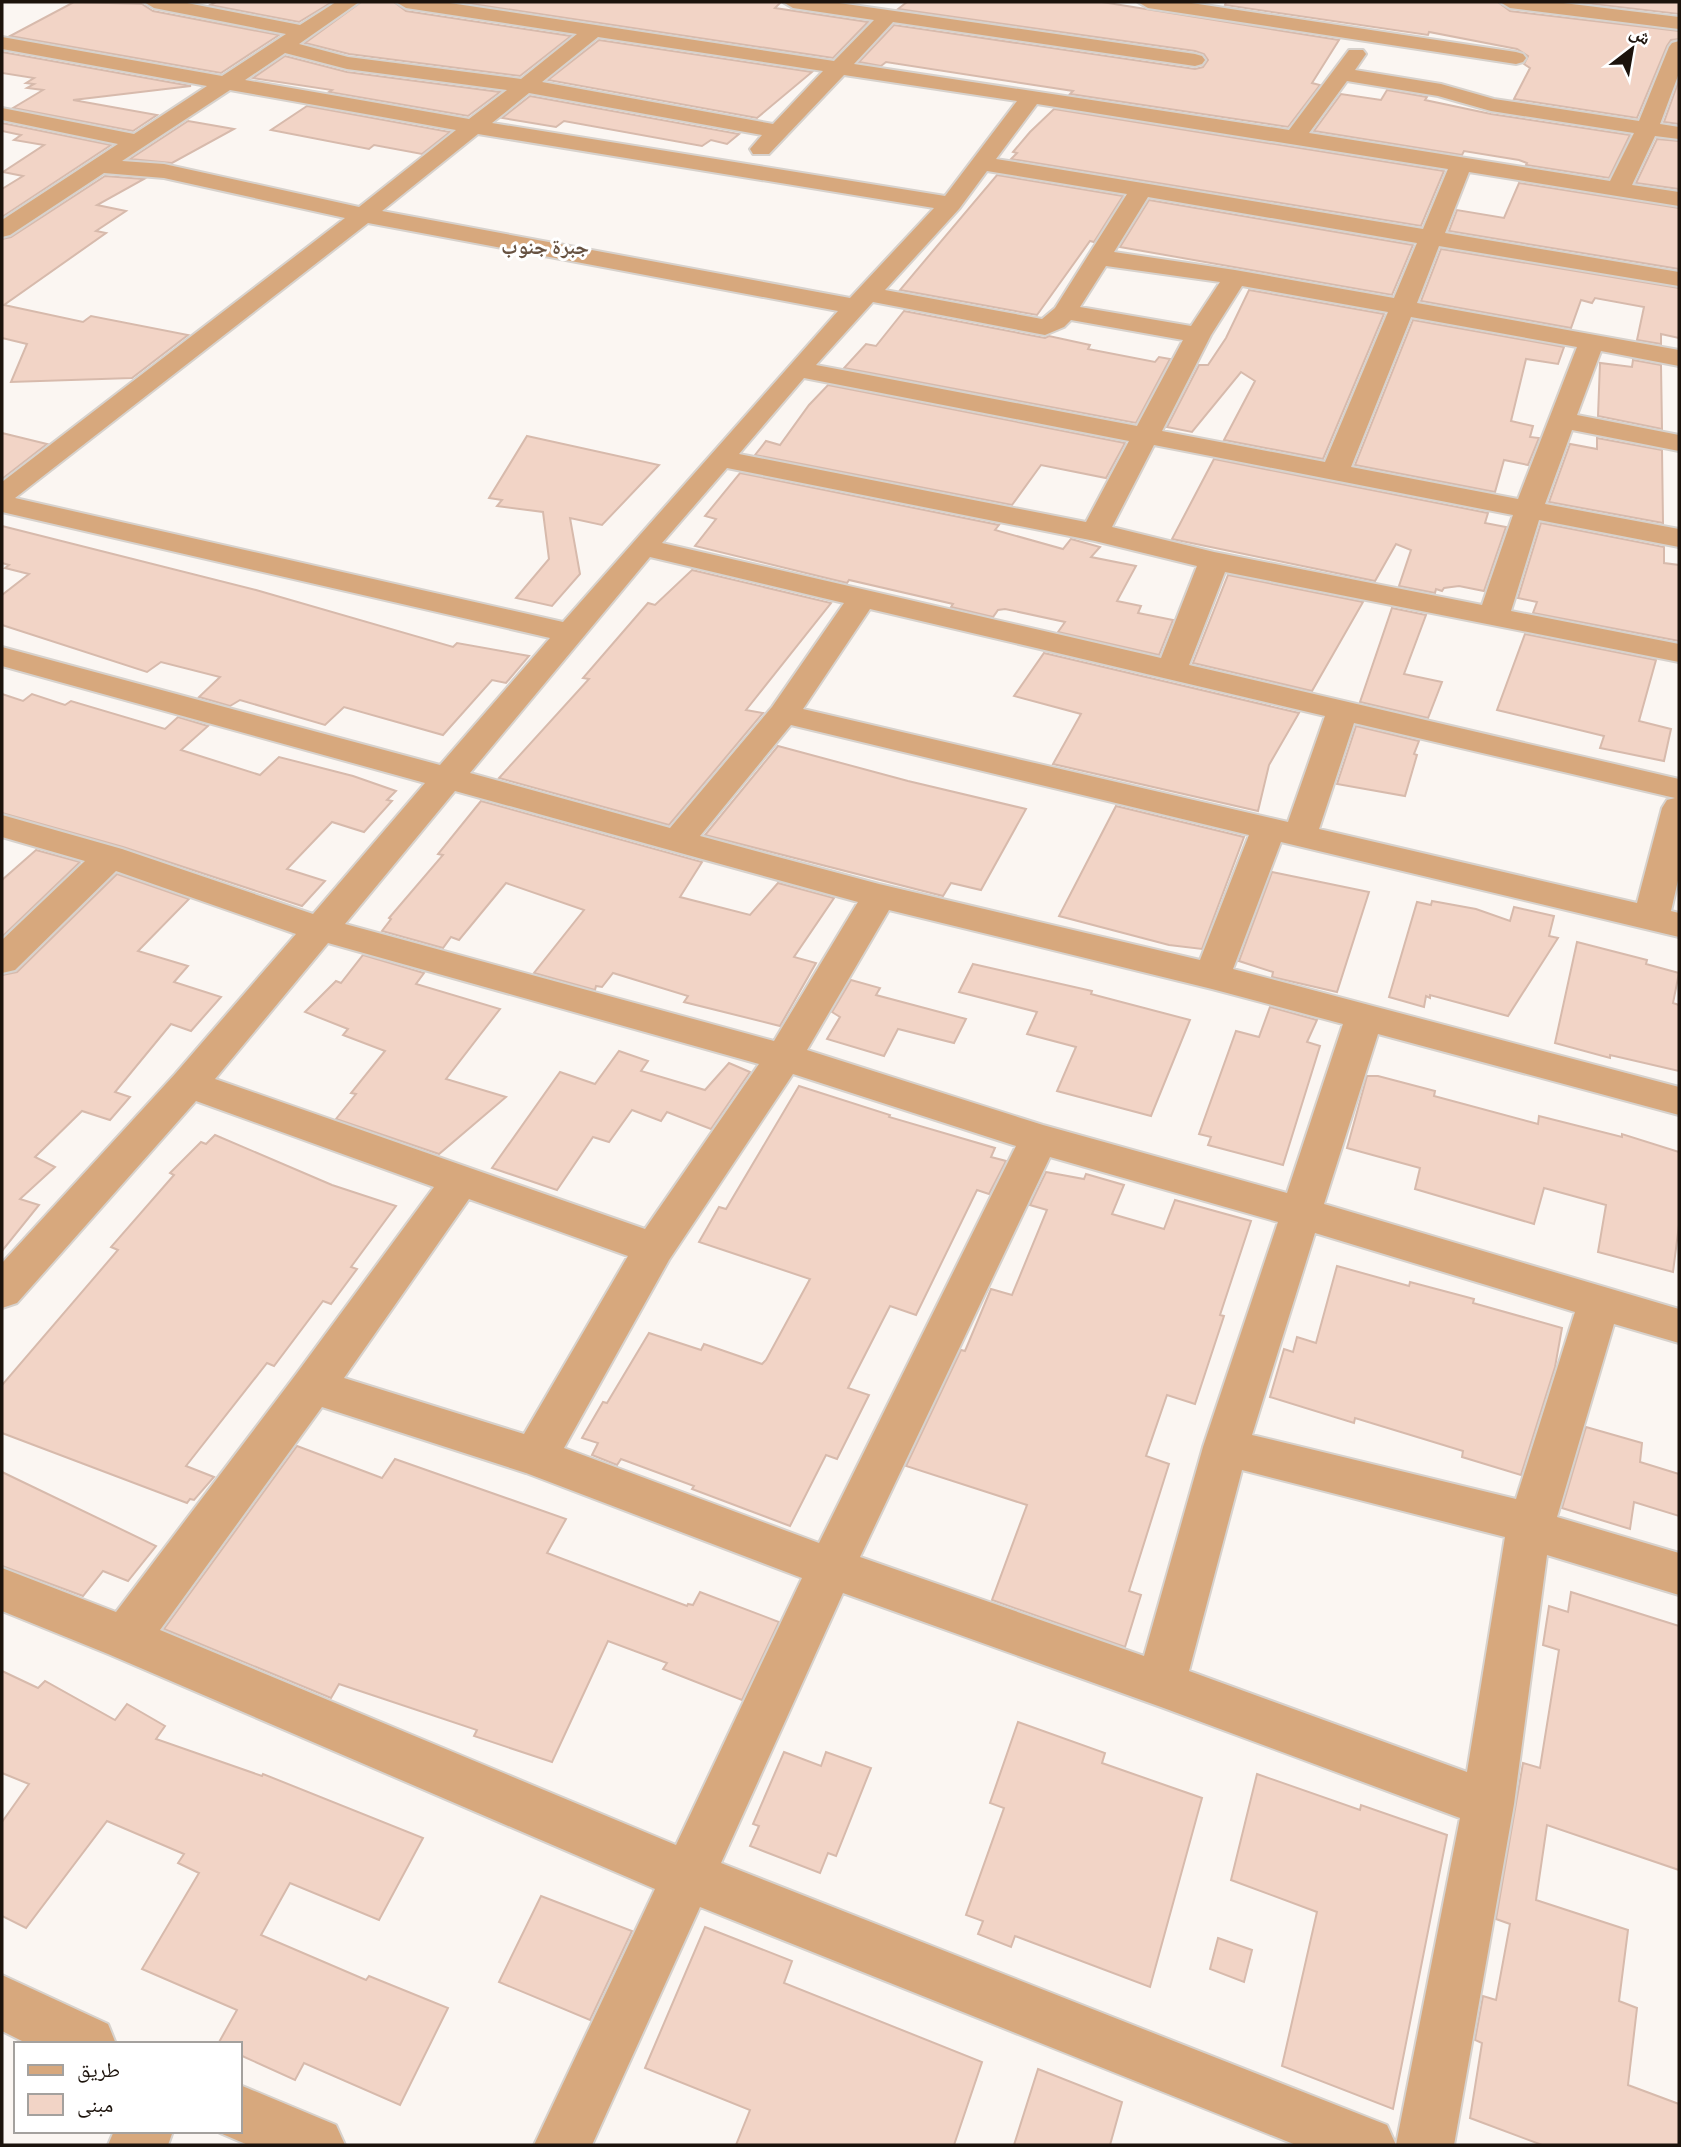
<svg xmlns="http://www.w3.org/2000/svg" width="1681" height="2147" font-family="'PT Sans Narrow','Noto Naskh Arabic',sans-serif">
<rect width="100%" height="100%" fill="#fbf6f2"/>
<g fill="#f2d4c6" stroke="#d7baac" stroke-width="2">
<polygon points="74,2 142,4 153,11 279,35 221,73 10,36"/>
<polygon points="216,2 332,2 299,22 210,5"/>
<polygon points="361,2 394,2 406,11 571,36 520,76 349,54 305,43"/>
<polygon points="459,2 781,2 775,8 868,22 833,58"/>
<polygon points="907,2 1102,2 1339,40 1312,83 1320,85 1288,127 1070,94 1073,91 886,62 881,66 859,62 894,25 1195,69 1203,67 1208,60 1204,54 1195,51 898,9"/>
<polygon points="1226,2 1498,2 1510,11 1679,31 1679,39 1671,40 1667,46 1637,118 1514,99 1530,68 1524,64 1528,56 1517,49 1429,32 1428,35 1225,5"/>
<polygon points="1575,2 1679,2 1679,14"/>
<polygon points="599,40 812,72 757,118 548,80"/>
<polygon points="2,52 191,86 73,100 157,115 133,131 13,108 43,90 27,88 34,84 26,83 34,78 2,73"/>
<polygon points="285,56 347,72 500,92 468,116 329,92 332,90 253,78"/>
<polygon points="1679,80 1679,124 1664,122"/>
<polygon points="1387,90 1427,97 1425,100 1491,114 1630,135 1609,178 1526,165 1527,163 1519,160 1464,151 1462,155 1314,131 1341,94 1381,100"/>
<polygon points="530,96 739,134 727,144 711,140 702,146 564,121 556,127 502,118"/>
<polygon points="307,106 450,132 422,154 374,145 369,149 271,130"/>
<polygon points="1054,109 1444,171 1421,226 1011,159 1017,153 1013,152 1030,132"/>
<polygon points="188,121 234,129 172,163 130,159"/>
<polygon points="2,123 111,145 2,217 2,189 23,176 3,172 44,145 14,140 21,135 2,131"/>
<polygon points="1657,139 1679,141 1679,189 1636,183"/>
<polygon points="997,175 1123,196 1094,242 1090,241 1037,315 900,290"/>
<polygon points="105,176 144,179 97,205 126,211 96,231 106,233 4,305 83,322 91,316 188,335 132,378 11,382 27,344 2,338 2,239 11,237"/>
<polygon points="1519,183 1679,208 1679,269 1449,231 1457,210 1504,218"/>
<polygon points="1149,200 1413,245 1392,295 1120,247"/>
<polygon points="1441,249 1679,288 1679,338 1661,334 1661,344 1637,340 1644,307 1595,298 1592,303 1581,300 1571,328 1421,301"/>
<polygon points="1249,290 1384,314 1323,459 1224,440 1255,381 1241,372 1192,432 1167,427 1199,365 1208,365 1226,338"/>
<polygon points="904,311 1045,338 1049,336 1090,345 1088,349 1155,362 1159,357 1170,359 1136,423 844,368 866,344 876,346"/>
<polygon points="1413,320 1564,347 1558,364 1526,359 1511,421 1533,426 1530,437 1539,438 1528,465 1504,460 1495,492 1355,465"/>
<polygon points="1633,360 1661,365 1662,429 1598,416 1600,363 1632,367"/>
<polygon points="828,385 1125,443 1106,478 1041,465 1012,505 755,455 766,441 780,445 809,405"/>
<polygon points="2,433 47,444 2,479"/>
<polygon points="527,436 659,465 602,525 570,518 580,574 552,606 516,598 549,559 543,512 497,506 502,500 489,498"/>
<polygon points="1597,438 1662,450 1663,523 1549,502 1570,444 1597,449"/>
<polygon points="1214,459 1488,513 1485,523 1506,527 1484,591 1459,586 1444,588 1442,591 1436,589 1435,593 1399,586 1411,550 1396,544 1375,581 1172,539"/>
<polygon points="740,473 999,525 995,530 1063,549 1071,539 1100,547 1091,557 1136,566 1117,601 1141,606 1138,613 1173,620 1159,655 1058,632 1065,622 1005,609 998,610 993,617 951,607 953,604 849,580 847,583 695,546 716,519 705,516"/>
<polygon points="1541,523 1664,547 1664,563 1679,565 1679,641 1533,613 1537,602 1518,598"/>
<polygon points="2,526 256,590 453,647 457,643 529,656 506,683 492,680 443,735 344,707 325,725 240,700 230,706 199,697 220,677 161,662 147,672 2,625 2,595 29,574 5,568 9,565 2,563"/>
<polygon points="692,570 831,603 746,710 763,713 669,825 499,778 589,679 583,678 648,603 655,605"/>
<polygon points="1228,575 1363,602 1312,691 1193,663"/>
<polygon points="1392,608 1426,615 1404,674 1442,682 1428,718 1360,702"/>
<polygon points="1525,634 1656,660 1639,721 1671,729 1664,761 1600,748 1604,736 1497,710"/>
<polygon points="1044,653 1299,713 1269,765 1258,811 1053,764 1081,714 1014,696"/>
<polygon points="2,694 23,701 32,694 65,705 71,701 165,729 178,717 208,726 181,750 260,775 279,757 353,776 396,791 387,800 392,801 364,832 332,822 287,869 325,881 302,906 123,847 2,813"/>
<polygon points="1356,726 1419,741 1414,754 1417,755 1405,796 1337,784"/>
<polygon points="778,746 908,781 1026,809 981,890 951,883 943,896 705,835"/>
<polygon points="481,801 702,862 680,897 750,915 778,883 834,898 794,957 816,963 780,1026 684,1002 688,996 613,973 602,987 596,986 595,990 534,973 584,910 506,883 459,940 451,937 443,948 382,931 391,919 389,918 443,855 438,854"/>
<polygon points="1116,806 1244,837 1202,949 1169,945 1059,916"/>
<polygon points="36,850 80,862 2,937 2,880"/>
<polygon points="1272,872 1369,892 1337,992 1272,977 1273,972 1239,961"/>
<polygon points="117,874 189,899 138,951 188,966 174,982 221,997 191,1031 171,1024 115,1092 130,1097 110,1120 82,1111 35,1157 55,1167 20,1199 39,1205 2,1251 2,975 17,972"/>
<polygon points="1432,901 1476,909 1510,921 1514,907 1554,916 1549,936 1558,938 1508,1016 1430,995 1430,998 1426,996 1424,1007 1389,997 1417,902 1431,905"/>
<polygon points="1577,942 1647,960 1646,964 1679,973 1673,1003 1679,1005 1679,1071 1610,1055 1610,1058 1555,1043"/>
<polygon points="363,955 424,973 416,984 500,1009 446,1079 506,1097 439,1154 336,1119 356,1094 351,1093 385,1051 343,1035 348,1029 305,1012 336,981 341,983"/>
<polygon points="973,964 1092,991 1091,994 1190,1020 1151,1116 1057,1091 1076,1047 1027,1034 1037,1012 959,992"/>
<polygon points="851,980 880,988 876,995 966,1019 954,1043 898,1029 884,1056 827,1039 840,1017 832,1012"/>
<polygon points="1270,1007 1317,1020 1307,1042 1320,1046 1283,1165 1208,1145 1211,1137 1199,1134 1236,1031 1259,1037"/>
<polygon points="619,1051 648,1061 641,1071 705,1090 729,1063 750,1072 711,1129 667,1112 661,1121 632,1110 609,1142 593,1137 557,1190 492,1168 560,1072 595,1084"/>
<polygon points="1367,1076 1378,1076 1435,1091 1434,1096 1538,1124 1539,1116 1622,1137 1622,1134 1679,1152 1679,1225 1673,1272 1598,1252 1606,1205 1544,1188 1534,1224 1415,1189 1420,1168 1347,1148"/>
<polygon points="799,1086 890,1115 889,1117 995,1148 991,1157 1006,1161 989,1194 977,1190 916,1315 890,1306 848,1388 869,1395 837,1459 826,1455 790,1526 692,1489 694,1486 621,1459 617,1465 592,1455 598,1443 582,1438 603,1402 607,1403 649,1333 701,1350 704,1344 762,1364 766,1360 810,1279 699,1242 719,1207 726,1209"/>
<polygon points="215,1135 332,1185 396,1206 351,1267 357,1269 331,1304 323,1301 274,1366 267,1363 186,1466 214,1477 194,1500 190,1499 187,1503 2,1433 2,1385 118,1250 111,1247 174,1175 170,1173 201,1142 206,1144"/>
<polygon points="1046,1172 1084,1179 1086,1174 1124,1185 1112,1214 1164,1229 1175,1200 1251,1221 1220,1315 1224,1316 1195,1404 1167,1395 1146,1456 1169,1464 1129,1591 1141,1595 1125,1647 992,1600 1027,1505 906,1466 961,1350 965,1351 991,1289 1012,1295 1047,1210 1030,1205"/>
<polygon points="1337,1266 1409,1286 1410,1282 1474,1299 1473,1303 1562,1328 1555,1367 1521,1475 1462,1457 1463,1451 1355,1418 1354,1423 1270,1397 1284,1349 1293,1352 1297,1337 1316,1343"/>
<polygon points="1586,1427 1642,1443 1640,1462 1679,1474 1679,1516 1634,1502 1630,1529 1562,1508"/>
<polygon points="297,1446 382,1478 395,1459 566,1519 547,1553 687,1606 688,1604 693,1605 700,1592 779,1622 742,1700 663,1669 667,1663 608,1641 552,1762 474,1736 477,1730 339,1684 331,1698 164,1629"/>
<polygon points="2,1472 156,1546 128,1581 103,1571 83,1596 2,1566"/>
<polygon points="1571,1592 1679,1626 1679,1870 1547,1825 1536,1900 1628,1930 1619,2001 1637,2008 1628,2085 1679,2104 1679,2145 1542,2145 1470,2118 1482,2043 1475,2040 1483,1996 1496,2000 1510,1924 1496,1919 1523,1763 1540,1768 1559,1650 1543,1645 1549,1606 1568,1612"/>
<polygon points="2,1671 38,1688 45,1681 115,1720 127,1704 165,1726 156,1739 262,1776 263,1774 423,1838 379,1920 290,1883 261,1935 366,1980 369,1976 448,2008 400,2105 304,2063 295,2080 240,2055 240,2044 218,2044 237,2010 142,1969 199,1873 178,1863 184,1854 107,1821 26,1928 2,1916 2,1822 29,1784 2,1773"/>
<polygon points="1018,1722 1105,1753 1102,1763 1202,1798 1150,1987 1015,1936 1011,1947 978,1934 983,1921 966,1915 1004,1808 990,1803"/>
<polygon points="784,1752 821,1766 826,1752 871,1768 836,1856 828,1853 820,1873 750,1846 759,1826 753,1824"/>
<polygon points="1257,1774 1360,1810 1361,1805 1447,1835 1393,2109 1282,2066 1317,1912 1231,1880"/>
<polygon points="541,1896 632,1931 590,2020 499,1982"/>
<polygon points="705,1927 792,1961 784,1983 982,2062 954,2145 736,2145 750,2110 645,2068"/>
<polygon points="1218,1938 1252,1950 1244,1982 1210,1969"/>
<polygon points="1038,2069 1122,2102 1110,2145 1014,2145"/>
</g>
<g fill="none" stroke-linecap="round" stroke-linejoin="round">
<defs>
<g id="minor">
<path d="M144,2H182L300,25L336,2H359L299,44L348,57L521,79L577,34L406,8L396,2H443L834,61L874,20L793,8L783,2H832L1195,54L1202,56L1205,60L1202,64L1195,66L893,22L854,64L1289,130L1349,50H1363L1366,54L1355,70L1441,84L1494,99L1639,121L1669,47L1672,43L1679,41V73L1660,124L1679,127V139L1655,136L1632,185L1679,192V206L1469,172L1445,233L1679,272V286L1439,246L1417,303L1679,350V366L1601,351L1577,415L1679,435V451L1572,430L1545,504L1679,529V547L1539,520L1511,611L1679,644V662L1225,572L1189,665L1679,779V876L1671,911L1679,913V937L1281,842L1233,969L1679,1087V1115L1378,1034L1324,1204L1679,1309V1343L1614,1324L1557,1517L1679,1553V1595L1547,1555L1514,1804L1454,2145H1396L1460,1818L1161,1707L843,1593L721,1863L1387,2125L1396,2145H1296L700,1907L592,2145H534L655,1889L108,1654L2,1611V1568L116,1612L297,1373L434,1187L196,1101L17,1303L2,1308V1263L175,1074L296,934L116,871L15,970L2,973V940L85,861L2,837V815L122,849L313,914L425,783L2,666V647L440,765L550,638L2,512V482L345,218L164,178L104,173L10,235L2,237V220L118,144L2,120V108L134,134L207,86L2,49V37L222,76L286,34L154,8ZM598,37L823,71L773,124L542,82ZM285,53L347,69L507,90L469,119L245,80ZM844,75L1017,101L945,196L492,123L529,93L762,135L750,149L753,154H769ZM1347,81L1438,96L1491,111L1634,133L1610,181L1309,133ZM230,90L456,130L359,207L164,164L122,161ZM1037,104L1448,169L1423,229L996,159ZM478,134L934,208L850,298L382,211ZM987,171L1127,194L1055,308L1042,319L885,290L959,209ZM1148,197L1417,243L1394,298L1235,270L1114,252ZM368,223L838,311L563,622L15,498ZM1106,266L1220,282L1191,326L1080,307ZM1242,286L1388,312L1325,462L1162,431L1211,335ZM873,302L1045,335L1064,327L1071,320L1183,340L1137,426L816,365ZM1411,317L1577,347L1518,499L1351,467ZM804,378L1129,441L1086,522L739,454ZM1154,445L1513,515L1482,605L1214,552L1112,527ZM727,468L1095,541L1197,566L1161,658L662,543ZM650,557L844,603L772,707L670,828L470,773ZM870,609L1325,716L1288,822L803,709ZM1354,723L1675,798L1667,800L1662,808L1637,903L1319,829ZM791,725L1249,835L1200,960L879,884L700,836ZM455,791L858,902L774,1041L345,924ZM889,910L1212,989L1343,1024L1287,1193L1043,1125L807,1050ZM328,943L759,1064L645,1229L215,1079ZM793,1074L1016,1146L819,1543L564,1448L669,1260ZM1050,1157L1278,1222L1203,1447L1144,1656L860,1557ZM469,1199L628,1256L524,1434L344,1378ZM1315,1233L1575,1312L1516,1499L1252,1435ZM322,1407L526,1473L802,1578L676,1845L160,1630ZM1242,1470L1505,1537L1467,1772L1189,1671Z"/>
<polygon points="1138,2 1185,2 1516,52 1523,54 1526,58 1523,62 1516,64 1148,8"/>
<polygon points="1500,2 1555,2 1679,17 1679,29 1510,8"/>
<polygon points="2,1975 108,2024 116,2044 28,2044 2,2031"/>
<polygon points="240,2085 336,2125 345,2145 248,2145 220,2133 240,2131"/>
<polygon points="114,2131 173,2131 168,2145 108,2145"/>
</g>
</defs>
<use href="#minor" stroke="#d7d2cd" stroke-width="4"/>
<use href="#minor" fill="#d7a87d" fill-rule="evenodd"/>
</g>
<g text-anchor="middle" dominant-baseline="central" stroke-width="6" stroke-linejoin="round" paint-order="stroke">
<g font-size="21" font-weight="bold" fill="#675241" stroke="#fff">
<text x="545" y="246">جبرة جنوب</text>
</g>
</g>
<rect width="1681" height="2147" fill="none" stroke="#1c130c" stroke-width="7"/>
<rect x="14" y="2042" width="228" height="91" fill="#ffffff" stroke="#a4a19e" stroke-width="2"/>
<rect x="28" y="2065" width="35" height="10" fill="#d7a87d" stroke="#a4a19e" stroke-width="2"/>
<text x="77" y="2077" font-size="21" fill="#1c130c">طريق</text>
<rect x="28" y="2094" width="35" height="21" fill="#f2d4c6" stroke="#a4a19e" stroke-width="2"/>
<text x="77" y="2112" font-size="21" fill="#1c130c">مبنى</text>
<g transform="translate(1632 49) rotate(31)" stroke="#ffffff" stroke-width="5" paint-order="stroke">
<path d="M0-5L12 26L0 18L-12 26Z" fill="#1c130c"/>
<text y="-10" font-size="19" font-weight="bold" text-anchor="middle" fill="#1c130c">ش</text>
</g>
</svg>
